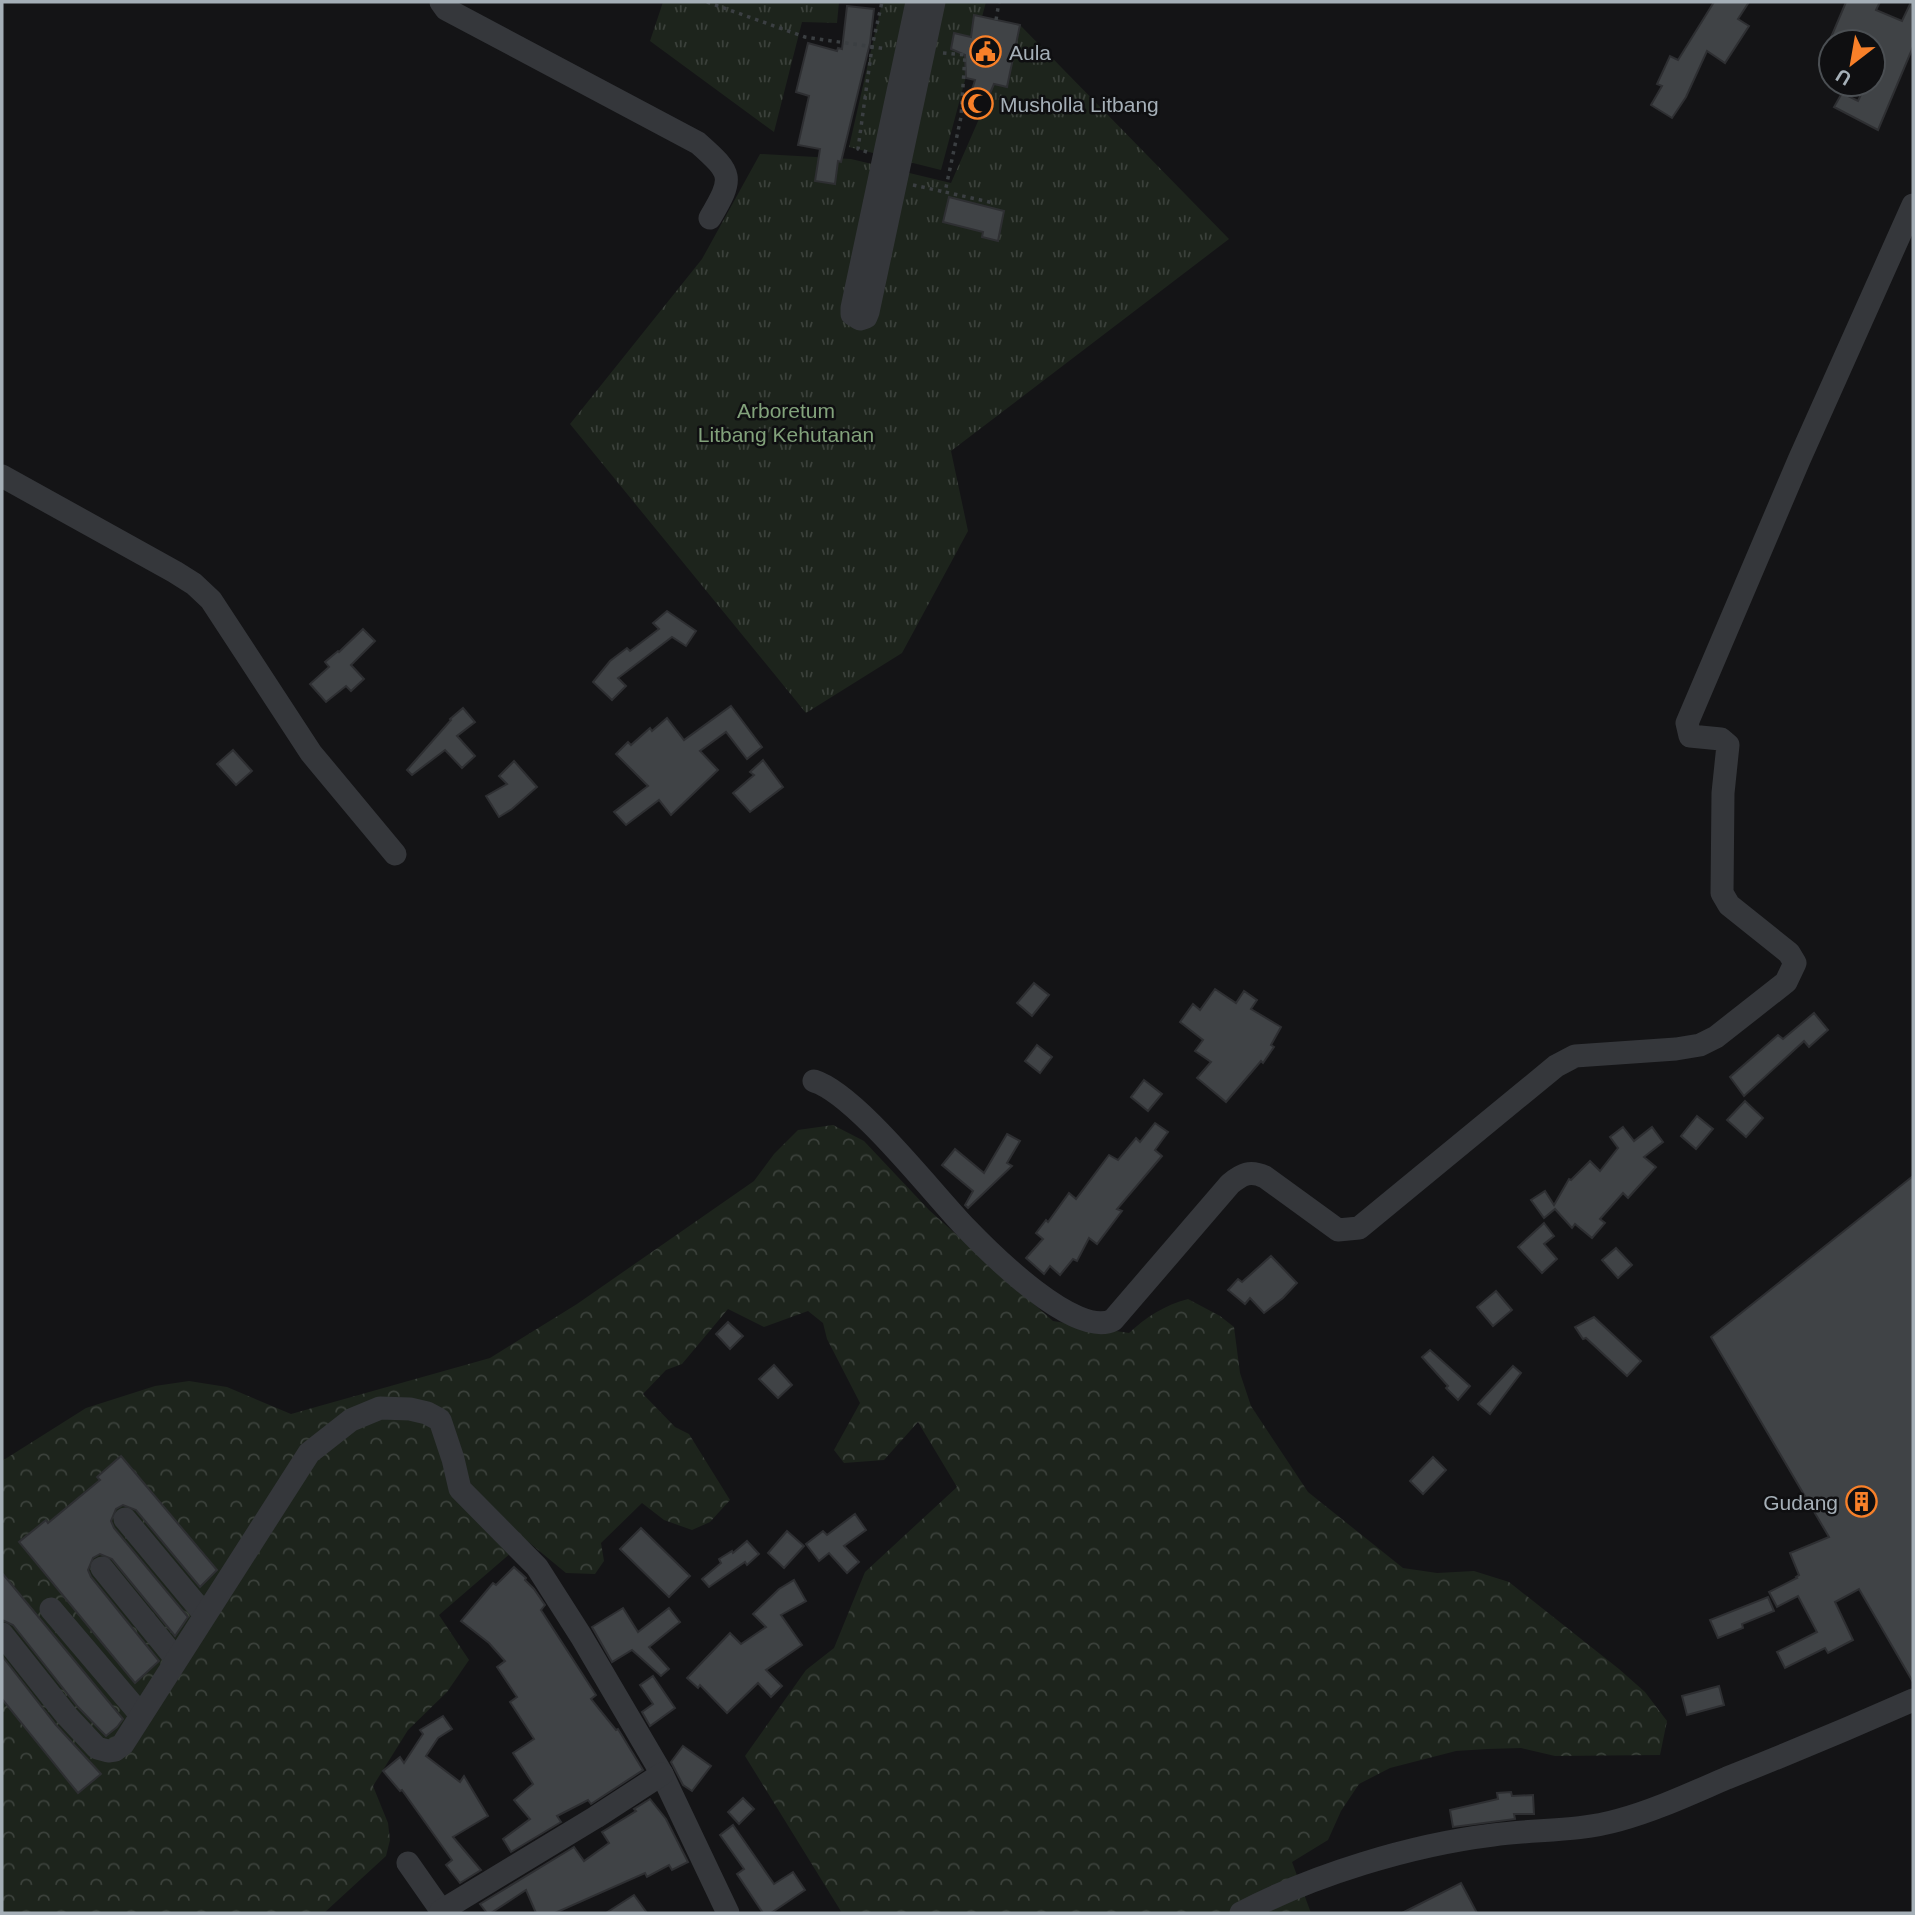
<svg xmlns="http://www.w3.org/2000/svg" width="1915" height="1915" font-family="Helvetica,sans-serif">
<defs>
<pattern id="forest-crowns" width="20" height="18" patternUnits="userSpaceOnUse" patternTransform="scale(1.75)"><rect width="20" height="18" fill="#1d241c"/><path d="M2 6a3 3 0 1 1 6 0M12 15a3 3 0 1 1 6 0" fill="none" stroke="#3b413b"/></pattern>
<pattern id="park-tufts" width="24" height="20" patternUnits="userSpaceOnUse" patternTransform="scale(1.75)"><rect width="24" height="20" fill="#1d241c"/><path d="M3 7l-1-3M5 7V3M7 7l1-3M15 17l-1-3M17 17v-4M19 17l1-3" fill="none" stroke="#3b413b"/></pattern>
</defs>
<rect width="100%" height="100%" fill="#141416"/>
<path fill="url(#forest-crowns)" d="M833,1125L864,1141L929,1210L1053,1321L1129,1333C1146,1317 1165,1305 1188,1299L1220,1316L1234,1327L1240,1373L1251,1406L1308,1492L1403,1568L1437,1573L1474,1571L1509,1582L1619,1669L1645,1692L1667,1721L1660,1755L1555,1756L1521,1748L1487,1749L1456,1751L1390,1768L1359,1784L1341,1811L1328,1840L1292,1862L1311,1913H842L745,1756L806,1670L834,1648L865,1572L957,1487L918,1422L884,1460L844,1463L834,1450L860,1403L827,1339L823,1323L808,1311L764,1327L728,1309L682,1364L666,1370L643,1394L675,1427L689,1434L730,1500L710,1522L692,1530L664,1520L642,1503L601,1543L604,1561L595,1574L566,1573L526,1540L439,1615L469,1660L447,1692L408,1730L373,1786L388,1823L390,1840L386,1856L324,1913H2V1461L86,1408L155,1386L189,1381L227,1387L291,1414L490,1358L577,1304L754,1181L774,1154L798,1130Z"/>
<g fill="url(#park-tufts)">
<polygon points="663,2 839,2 837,23 802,22 774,132 650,41"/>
<polygon points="882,2 986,2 941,170 849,147"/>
<polygon points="1020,25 1229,239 951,451 968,531 902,653 806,713 570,424 702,259 760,154 851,159 951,183"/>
</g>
<g fill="#404346" stroke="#2e2f32" stroke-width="2">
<polygon points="1714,2 1749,2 1738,19 1749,26 1725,63 1707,51 1686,97 1672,118 1651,105 1662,86 1657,84 1670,56 1678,60"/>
<polygon points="1846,2 1880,2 1876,10 1902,21 1911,2 1913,2 1913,47 1878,130 1834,107 1842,93 1858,101 1866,84 1873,84 1873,42 1829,42"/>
<polygon points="847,6 874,9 870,43 841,162 838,161 835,184 815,181 820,149 798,145 809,96 796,92 808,43 837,51 838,48 842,49"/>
<polygon points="974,15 1020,25 1007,87 994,84 981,114 966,110 975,80 966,78 965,55 951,49 954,33 971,37"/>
<polygon points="949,197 1004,211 998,241 982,237 983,232 943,222"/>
<polygon points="667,611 696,631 686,646 672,637 618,678 626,686 612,700 593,682 610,661 627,648 630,651 659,629 653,623"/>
<polygon points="363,629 375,641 351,665 364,679 351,691 346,686 326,702 310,684 329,667 325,662 338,651 339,652"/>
<polygon points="731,706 762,747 747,759 726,732 700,751 718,770 671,815 659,800 626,825 614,812 648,786 616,754 628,742 631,745 650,728 652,731 667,718 684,740"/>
<polygon points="463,708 475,722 457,736 475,756 462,768 445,750 412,775 407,770 451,720 450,719"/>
<polygon points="233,750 252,771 236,785 217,764"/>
<polygon points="763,760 783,787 750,812 733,793 754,775 750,772"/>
<polygon points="514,761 537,787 512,809 499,817 486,796 507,784 499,776"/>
<polygon points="1034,983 1049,995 1032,1016 1017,1003"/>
<polygon points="1215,989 1236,1003 1244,991 1257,1000 1251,1009 1281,1027 1271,1045 1274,1047 1263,1063 1261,1061 1226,1102 1197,1078 1211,1062 1195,1051 1203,1040 1180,1022 1193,1004 1200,1010"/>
<polygon points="1814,1013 1828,1030 1809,1047 1804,1041 1744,1096 1730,1077 1778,1035 1783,1039"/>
<polygon points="1037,1045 1052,1057 1040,1073 1025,1061"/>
<polygon points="1144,1080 1162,1094 1148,1111 1131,1097"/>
<polygon points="1745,1101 1763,1118 1746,1137 1727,1120"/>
<polygon points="1697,1116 1713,1129 1696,1149 1681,1136"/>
<polygon points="1155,1123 1168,1132 1155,1150 1162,1156 1117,1209 1122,1211 1097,1244 1089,1238 1077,1261 1073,1259 1060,1275 1050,1266 1044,1274 1026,1258 1043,1239 1036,1233 1046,1220 1048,1222 1069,1193 1076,1199 1109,1155 1118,1160 1136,1138 1140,1142"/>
<polygon points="1623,1127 1634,1141 1652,1127 1663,1142 1644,1157 1656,1167 1628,1198 1623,1193 1600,1219 1605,1223 1592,1238 1575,1224 1572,1228 1555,1209 1544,1218 1531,1200 1545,1191 1554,1205 1569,1179 1571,1180 1590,1161 1600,1171 1618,1148 1610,1137"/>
<polygon points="1007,1134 1020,1141 1007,1163 1012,1166 968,1208 965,1205 973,1191 942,1165 955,1149 984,1173"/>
<polygon points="1913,1176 1913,1682 1859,1589 1835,1602 1853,1640 1828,1653 1825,1648 1785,1668 1777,1652 1817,1632 1798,1596 1777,1607 1769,1592 1797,1578 1796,1577 1799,1575 1790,1553 1829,1537 1711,1337"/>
<polygon points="1544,1223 1554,1236 1544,1244 1557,1259 1542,1273 1518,1247"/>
<polygon points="1616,1248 1632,1265 1618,1278 1602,1260"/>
<polygon points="1271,1256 1297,1283 1283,1298 1264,1313 1250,1298 1245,1304 1228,1290 1238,1279 1242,1282"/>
<polygon points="1496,1291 1512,1310 1493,1326 1477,1307"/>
<polygon points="1594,1317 1641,1361 1627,1376 1586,1338 1583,1339 1575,1327"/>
<polygon points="728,1322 743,1336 730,1349 716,1334"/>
<polygon points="1430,1350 1470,1386 1458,1400 1446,1388 1448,1386 1422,1357"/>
<polygon points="774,1365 792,1385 778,1398 759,1379"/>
<polygon points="1513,1366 1521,1373 1490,1414 1478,1404"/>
<polygon points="121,1456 217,1570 200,1587 136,1510 123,1505 116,1509 111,1521 114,1528 188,1617 175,1636 112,1559 100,1554 93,1558 88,1570 91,1577 159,1661 135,1683 19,1542 46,1520 48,1523 100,1480 97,1477"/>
<polygon points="1433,1457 1446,1470 1423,1494 1410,1481"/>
<polygon points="855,1514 866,1530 844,1546 859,1562 847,1573 829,1553 819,1561 806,1544 823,1531 827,1535"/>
<polygon points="641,1528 690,1576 669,1597 620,1549"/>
<polygon points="787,1531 804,1546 784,1568 768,1553"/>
<polygon points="747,1541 759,1554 747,1565 745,1562 709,1587 702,1579 721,1563 719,1559 732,1551 733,1553"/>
<polygon points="514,1567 526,1578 525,1580 534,1589 545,1605 541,1610 596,1695 591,1699 616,1730 618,1729 643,1770 591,1804 588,1800 557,1816 561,1822 511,1852 503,1839 530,1819 514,1800 533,1784 513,1753 534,1739 510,1702 517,1697 497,1667 505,1661 489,1643 461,1621 493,1583 496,1585"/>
<polygon points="2,1573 123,1719 117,1727 106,1736 78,1707 13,1625 2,1620"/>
<polygon points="794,1580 806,1601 781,1615 802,1645 766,1670 782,1686 771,1697 758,1683 727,1713 700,1685 698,1688 687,1678 730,1633 741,1644 766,1627 753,1614 779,1589"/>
<polygon points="1768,1597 1774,1611 1742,1624 1743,1628 1718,1638 1710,1620"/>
<polygon points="623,1608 638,1632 669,1608 680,1622 649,1647 669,1669 661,1676 632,1650 612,1662 592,1627"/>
<polygon points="2,1656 56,1725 101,1774 78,1793 2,1699"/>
<polygon points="653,1676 675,1708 650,1726 642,1712 653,1704 640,1685"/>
<polygon points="1719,1686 1724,1705 1687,1715 1682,1696"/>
<polygon points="443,1716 452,1729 438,1738 426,1756 460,1782 464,1776 488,1816 453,1837 481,1870 460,1883 446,1865 452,1860 402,1790 400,1791 383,1771 400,1757 404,1763 423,1734 420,1730"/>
<polygon points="683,1746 711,1766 692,1791 683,1785 671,1762"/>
<polygon points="1511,1792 1512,1796 1533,1795 1534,1814 1514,1814 1515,1819 1453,1827 1450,1810 1498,1799 1497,1793"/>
<polygon points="743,1798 754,1809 739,1824 728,1812"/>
<polygon points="650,1799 666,1819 688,1862 672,1870 669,1865 647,1877 645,1873 555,1913 536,1913 526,1890 491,1913 487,1913 480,1904 574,1847 584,1861 609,1843 602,1832 636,1811 634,1809"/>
<polygon points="733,1825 774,1884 793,1872 805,1890 771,1913 763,1913 737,1874 744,1869 720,1835"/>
<polygon points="1461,1883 1477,1913 1402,1913"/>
<polygon points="634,1895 647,1913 606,1913"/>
</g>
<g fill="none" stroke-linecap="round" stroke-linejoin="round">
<g stroke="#3b3f42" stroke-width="3.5" stroke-dasharray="3.5 5" stroke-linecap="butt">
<polyline points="707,2 805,37 887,49"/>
<polyline points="996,20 999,2"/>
<polyline points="943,53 965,55 961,117 945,192 994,203"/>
<polyline points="867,152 858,149 872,47 882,2"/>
<polyline points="913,185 945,192"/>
</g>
<g stroke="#35373b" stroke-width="23">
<path d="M441,2L446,9L698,143C733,174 734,177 710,218"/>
<polyline points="917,2 852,308 852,314 860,319 866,317 868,312 934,2"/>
<polyline points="2,476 175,572 194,584 211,600 311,753 395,854"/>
<path d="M814,1081C856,1094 933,1194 966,1228C991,1254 1076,1339 1113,1320L1230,1184C1242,1174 1250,1170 1265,1177L1338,1230L1359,1228L1556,1066L1575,1056L1676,1049L1700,1045L1716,1037L1786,982L1795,963L1789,953L1729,905L1722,893L1723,793L1728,745L1721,739L1690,736L1687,723L1799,460L1913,205"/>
<polyline points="125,1519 204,1614"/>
<polyline points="102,1568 176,1659"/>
<polyline points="51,1609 141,1715"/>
<polyline points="2,1634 67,1716 97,1748 108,1751 115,1750 123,1744 309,1453 351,1420 380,1408 410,1409 427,1413 440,1420 453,1459 460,1489 537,1567 581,1636 662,1774 728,1913"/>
<polyline points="408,1863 443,1913"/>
<polyline points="441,1911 596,1817 662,1774"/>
<path d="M1241,1913C1313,1875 1411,1845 1493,1835C1535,1829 1577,1832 1619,1820C1656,1810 1692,1793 1727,1778C1790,1753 1852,1727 1913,1700"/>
</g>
</g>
<defs>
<symbol id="civic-ring" viewBox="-11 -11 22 22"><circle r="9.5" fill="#0f0f11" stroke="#f88029" stroke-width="1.5"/><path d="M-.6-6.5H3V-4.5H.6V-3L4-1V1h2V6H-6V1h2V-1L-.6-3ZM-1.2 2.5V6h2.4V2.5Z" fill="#f88029"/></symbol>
<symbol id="mosque-ring" viewBox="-11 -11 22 22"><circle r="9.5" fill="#0f0f11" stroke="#f88029" stroke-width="1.5"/><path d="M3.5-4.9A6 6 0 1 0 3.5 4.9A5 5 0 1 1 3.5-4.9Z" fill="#f88029"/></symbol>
<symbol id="building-ring" viewBox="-11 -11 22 22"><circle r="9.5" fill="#0f0f11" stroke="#f88029" stroke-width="1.5"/><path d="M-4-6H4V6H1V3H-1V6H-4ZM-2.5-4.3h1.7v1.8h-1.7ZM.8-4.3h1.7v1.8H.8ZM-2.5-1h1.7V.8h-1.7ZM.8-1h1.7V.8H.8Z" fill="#f88029"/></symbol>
</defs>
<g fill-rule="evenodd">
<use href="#civic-ring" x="968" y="34" width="35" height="35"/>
<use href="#mosque-ring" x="960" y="86" width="35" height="35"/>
<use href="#building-ring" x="1844" y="1484" width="35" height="35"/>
</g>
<g text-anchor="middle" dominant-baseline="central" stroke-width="5" stroke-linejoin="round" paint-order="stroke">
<g font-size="21" fill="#a5afb7" stroke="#0f0f11" text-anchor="start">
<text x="1009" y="52">Aula</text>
<text x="1000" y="104">Musholla Litbang</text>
<text x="1838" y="1502" text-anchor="end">Gudang</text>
</g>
<g font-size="21" fill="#82a27b" stroke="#0f0f11">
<text x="786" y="410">Arboretum<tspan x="786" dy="24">Litbang Kehutanan</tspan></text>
</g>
</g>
<rect width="1915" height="1915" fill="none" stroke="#a5afb7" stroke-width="7"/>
<g transform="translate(1852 63) rotate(211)"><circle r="33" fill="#0f0f11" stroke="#4b4f53" stroke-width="2"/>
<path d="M0-5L12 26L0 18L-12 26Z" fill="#f88029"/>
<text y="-10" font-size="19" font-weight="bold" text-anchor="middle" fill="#a5afb7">U</text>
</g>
</svg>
